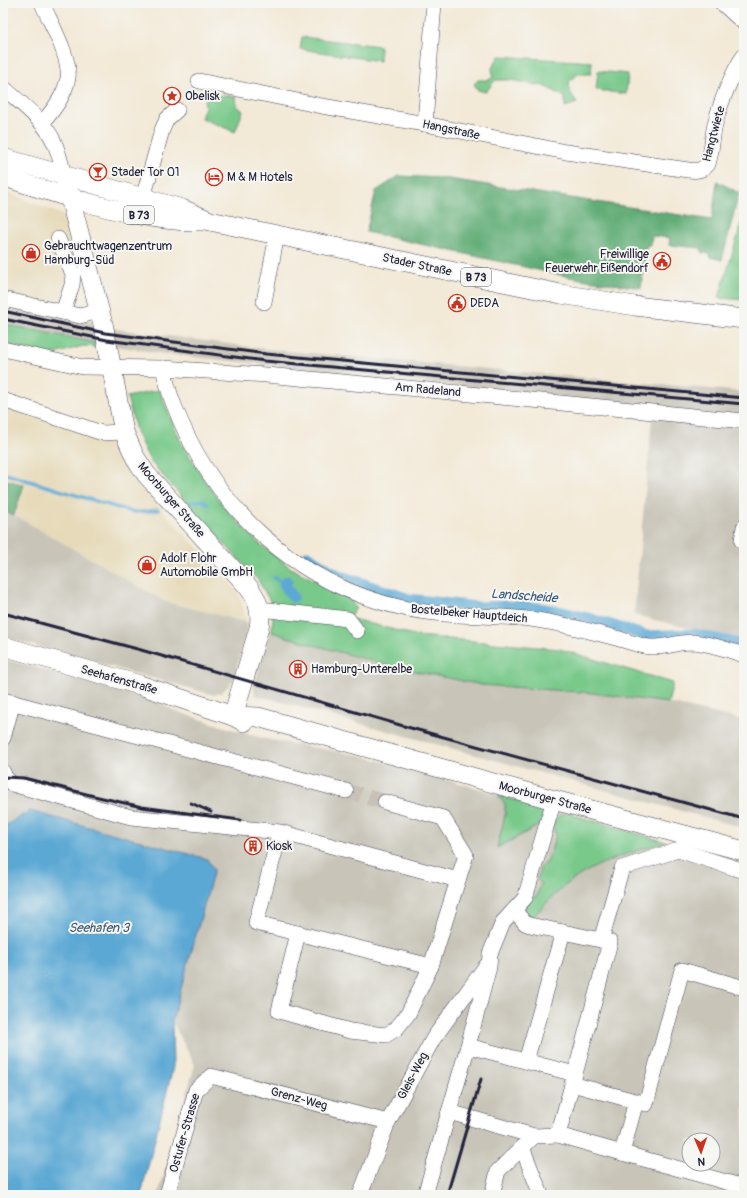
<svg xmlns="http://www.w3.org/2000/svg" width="747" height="1198" font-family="Pangolin,sans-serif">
<rect width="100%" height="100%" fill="#f6f6f2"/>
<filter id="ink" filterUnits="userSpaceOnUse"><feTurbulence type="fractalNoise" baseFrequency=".025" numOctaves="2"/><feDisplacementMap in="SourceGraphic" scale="8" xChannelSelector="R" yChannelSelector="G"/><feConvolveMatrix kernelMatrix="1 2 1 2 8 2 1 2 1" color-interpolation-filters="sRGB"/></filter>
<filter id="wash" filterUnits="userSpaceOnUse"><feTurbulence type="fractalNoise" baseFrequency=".012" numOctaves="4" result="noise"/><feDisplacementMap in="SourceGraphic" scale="16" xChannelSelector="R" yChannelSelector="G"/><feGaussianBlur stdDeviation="0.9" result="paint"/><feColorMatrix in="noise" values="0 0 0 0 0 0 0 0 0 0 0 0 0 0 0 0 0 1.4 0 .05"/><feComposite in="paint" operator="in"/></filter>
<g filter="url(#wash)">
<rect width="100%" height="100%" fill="#f3e9d7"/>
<g fill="#e6daba">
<polygon points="3,191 65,216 82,294 71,320 3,304"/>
<polygon points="3,405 115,445 131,473 144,490 238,592 247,622 166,602 14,515 24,485 3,479"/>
</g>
<g fill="#c8c4b8" fill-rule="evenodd">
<polygon points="3,304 71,320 101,322 116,329 266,349 744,392 744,418 159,353 97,343 3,324"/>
<polygon points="652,417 744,427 744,641 634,615"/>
<polygon points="3,512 14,515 166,602 247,622 248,627 233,681 222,692 214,695 3,637"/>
<polygon points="272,632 310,644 394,667 482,685 593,693 668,703 744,720 744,828 255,695 254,687 269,633"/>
<path d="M3,659L146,697L175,711L231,729L270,740L359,755L744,863V1195H158L195,1065L172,1021L214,870L207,859L31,811L3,827ZM689,1140H713V1164H689Z"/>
</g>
<g fill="#79c98b" stroke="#4e7663">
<polygon points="302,37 380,46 380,61 300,49"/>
<polygon points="499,56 592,62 591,74 578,74 569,82 570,92 577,103 565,107 565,97 544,86 510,80 495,80 486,92 478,90 474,84 478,80 488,80 493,77 492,68"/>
<polygon points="598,71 628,74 626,94 596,90"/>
<polygon points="224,95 236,97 237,106 243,111 235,132 201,118 205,107 204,100"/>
<polygon points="744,214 744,300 719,298"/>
<polygon points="3,324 97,343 98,347 83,346 51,355 3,344"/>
<polygon points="159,390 181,442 203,478 225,508 257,542 291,568 335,591 347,596 356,608 349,618 418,636 560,649 673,683 668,703 593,693 482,685 394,667 310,644 272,632 273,618 270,601 258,580 214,533 150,461 137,434 127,397"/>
<path d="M498,796L540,807L542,809C544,816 543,820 538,826L497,848L505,815V804Z"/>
<path d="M567,813L666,842C629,853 589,864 560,890C549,899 541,909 531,919L521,912L532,898L537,896L541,884L537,879L541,866L547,863L556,835L553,827L555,820L559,816Z"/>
</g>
<g fill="#62ad77" stroke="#426859">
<polygon points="399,176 443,178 712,220 717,181 739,193 722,260 710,257 710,254 702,253 701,248 669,245 670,238 652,236 651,245 646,246 641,288 574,278 366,232 376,191"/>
<polygon points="3,479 24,485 14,515 3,512"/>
</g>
<polygon fill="#5ca8d4" stroke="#3f6588" points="30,811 207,859 214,870 172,1021 173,1067 141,1195 3,1195 3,827"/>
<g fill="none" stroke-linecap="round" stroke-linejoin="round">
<g stroke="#5ca8d4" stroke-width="3.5">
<polyline points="3,473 132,512 141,512 158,510"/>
<polyline points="191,502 203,500 208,505"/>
<polyline points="274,578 284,584"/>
</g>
<g stroke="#5ca8d4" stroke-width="11">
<polyline points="306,557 307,556 338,575 409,599 478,607 505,606 532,607 558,611 588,618 647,636 693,634 744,645"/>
<polyline points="287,581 284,584 293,597"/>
</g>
</g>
</g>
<g filter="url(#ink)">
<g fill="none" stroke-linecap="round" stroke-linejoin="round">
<polyline stroke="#c9c1b8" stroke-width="15" stroke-dasharray="15 8" stroke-linecap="butt" points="346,791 385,802"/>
<defs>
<g id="minor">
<polyline points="722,3 744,23"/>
<path d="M199,81L322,106L425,124L566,152L688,170C696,171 702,171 708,164C712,151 712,137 715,124C719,107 733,70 744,56"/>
<path d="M3,87C20,103 45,121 54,142C59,152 61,164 64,175"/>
<path d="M42,123C53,111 65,95 68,78C71,58 50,22 42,3"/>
<polyline points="425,124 434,3"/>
<polyline points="143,198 162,130 167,119 177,110"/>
<polyline points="58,239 73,274 72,285 63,312"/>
<polyline points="3,299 80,316 99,311"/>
<polyline points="264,302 277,235"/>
<polyline points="3,349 83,367 163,368 266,375 429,390 744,421"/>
<path d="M163,368C166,380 169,393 174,405C213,507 296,584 403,608C447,618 492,614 537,620C564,624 590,631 616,638C627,641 639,646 650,647C664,648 678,642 692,642C710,643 728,650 744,655"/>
<polyline points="3,400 102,433 124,432"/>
<polyline points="742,541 744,527"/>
<polyline points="260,609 348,619 357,631"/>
<polyline points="3,700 346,791"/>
<polyline points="3,738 13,702"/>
<polyline points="3,772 5,777 12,784 131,817 280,832 458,880 431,966 256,923 280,832"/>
<polyline points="385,802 443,818 466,855 458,880"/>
<polyline points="514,910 525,923 530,925 610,942 575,1074"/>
<polyline points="298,933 279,1011 350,1031 386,1035 396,1029 408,1014 431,966"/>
<polyline points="601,940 622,868 678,850 744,871"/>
<polyline points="468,1046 575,1074 558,1135 744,1187"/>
<polyline points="526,1061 563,932"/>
<polyline points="572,1084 646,1104 682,970 744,988"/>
<polyline points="449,1112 534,1136 558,1135"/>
<polyline points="522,1147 541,1195"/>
<polyline points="622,1153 636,1101"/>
<polyline points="167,1195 196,1090 211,1076 388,1122"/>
<polyline points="360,1195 388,1122 433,1039 486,966"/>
<polyline points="425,1195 468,1046 489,967 490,954 503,922 525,898 554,800"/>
<polyline points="492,1195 498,1171 534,1136"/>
</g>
<g id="major">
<polyline points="3,158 182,209 210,221 561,294 635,306 744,319"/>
<path d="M64,175L104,328L124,432L135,457L146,474L245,583C257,597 262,609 259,628L233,716"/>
<path d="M3,176C29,186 56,193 82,201C121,212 161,222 201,221"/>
<polyline points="3,646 140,685 233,716 244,722"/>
<polyline points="233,716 258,717 554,800 744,851"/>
</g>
</defs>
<use href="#minor" stroke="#414052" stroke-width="16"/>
<use href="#major" stroke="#414052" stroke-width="20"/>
<use href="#minor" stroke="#fff" stroke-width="15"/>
<use href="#major" stroke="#fff" stroke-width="19"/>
<g stroke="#22223b" stroke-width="3">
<polyline points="3,311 105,333 266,354 744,398"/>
<polyline points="3,319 107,340 265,361 744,404"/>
<polyline points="3,613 141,650 407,727 744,819"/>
<polyline points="3,777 24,778 94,796 142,807 240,820"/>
<polyline points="191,803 211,812"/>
<polyline points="447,1195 481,1079"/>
</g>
</g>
</g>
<defs>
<symbol id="sight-ring" viewBox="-11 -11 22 22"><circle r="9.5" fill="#f6f6f2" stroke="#c8321e" stroke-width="1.5"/><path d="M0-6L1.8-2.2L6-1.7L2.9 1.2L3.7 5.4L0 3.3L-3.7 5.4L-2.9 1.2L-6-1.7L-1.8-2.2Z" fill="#c8321e"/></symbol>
<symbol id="bar-ring" viewBox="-11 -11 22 22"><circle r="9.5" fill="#f6f6f2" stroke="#c8321e" stroke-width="1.5"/><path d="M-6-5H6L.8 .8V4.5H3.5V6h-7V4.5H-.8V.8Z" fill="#c8321e"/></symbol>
<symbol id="hotel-ring" viewBox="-11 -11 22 22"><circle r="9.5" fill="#f6f6f2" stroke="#c8321e" stroke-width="1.5"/><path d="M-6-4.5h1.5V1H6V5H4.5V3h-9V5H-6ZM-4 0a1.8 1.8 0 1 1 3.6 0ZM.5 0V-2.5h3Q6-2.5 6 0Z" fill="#c8321e"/></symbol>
<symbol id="shop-ring" viewBox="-11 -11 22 22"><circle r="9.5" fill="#f6f6f2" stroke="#c8321e" stroke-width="1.5"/><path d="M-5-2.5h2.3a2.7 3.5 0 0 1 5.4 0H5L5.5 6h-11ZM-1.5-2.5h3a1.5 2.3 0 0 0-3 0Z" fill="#c8321e"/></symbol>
<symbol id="civic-ring" viewBox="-11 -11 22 22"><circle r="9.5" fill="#f6f6f2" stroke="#c8321e" stroke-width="1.5"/><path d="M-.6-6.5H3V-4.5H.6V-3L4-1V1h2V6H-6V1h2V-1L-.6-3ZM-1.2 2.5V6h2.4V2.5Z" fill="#c8321e"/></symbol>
<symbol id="building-ring" viewBox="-11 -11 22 22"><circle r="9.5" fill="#f6f6f2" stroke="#c8321e" stroke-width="1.5"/><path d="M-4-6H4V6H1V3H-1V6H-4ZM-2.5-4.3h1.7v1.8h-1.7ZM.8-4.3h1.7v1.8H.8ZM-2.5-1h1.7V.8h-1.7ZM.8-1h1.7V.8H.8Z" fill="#c8321e"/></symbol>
</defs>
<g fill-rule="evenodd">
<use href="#sight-ring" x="162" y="86" width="20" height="20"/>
<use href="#bar-ring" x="88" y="162" width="20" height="20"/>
<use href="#hotel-ring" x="204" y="167" width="20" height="20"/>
<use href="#shop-ring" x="21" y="243" width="20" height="20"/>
<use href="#civic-ring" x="652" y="251" width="20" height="20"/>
<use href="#civic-ring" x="447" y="293" width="20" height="20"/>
<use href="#shop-ring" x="137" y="555" width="20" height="20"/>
<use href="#building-ring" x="288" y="659" width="20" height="20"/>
<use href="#building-ring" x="243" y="836" width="20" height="20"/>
</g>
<g text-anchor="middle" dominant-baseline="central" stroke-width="4" stroke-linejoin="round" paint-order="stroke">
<g fill="#f6f6f2" stroke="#626272" stroke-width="1">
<rect x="124" y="206" width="30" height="18" rx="3"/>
<rect x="461" y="268" width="30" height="18" rx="3"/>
</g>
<g font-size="11" font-weight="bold" fill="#22223b">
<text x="139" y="215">B 73</text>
<text x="476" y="277">B 73</text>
</g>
<g font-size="12" fill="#22223b" stroke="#f6f6f2" text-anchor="start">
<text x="185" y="96">Obelisk</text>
<text x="111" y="172">Stader Tor 01</text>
<text x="227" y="177">M &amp; M Hotels</text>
<text x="44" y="246">Gebrauchtwagenzentrum<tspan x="44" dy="14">Hamburg-Süd</tspan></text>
<text x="649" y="254" text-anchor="end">Freiwillige<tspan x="649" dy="14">Feuerwehr Eißendorf</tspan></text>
<text x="470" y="303">DEDA</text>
<text x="160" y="558">Adolf Flohr<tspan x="160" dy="14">Automobile GmbH</tspan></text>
<text x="311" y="669">Hamburg-Unterelbe</text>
<text x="266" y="846">Kiosk</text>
</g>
<g font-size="12" fill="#22223b" stroke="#f6f6f2">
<text transform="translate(451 130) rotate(12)">Hangstraße</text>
<text transform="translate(714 134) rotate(-75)">Hangtwiete</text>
<text transform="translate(417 265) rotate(12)">Stader Straße</text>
<text transform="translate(428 390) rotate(5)">Am Radeland</text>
<text transform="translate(171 500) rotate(49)">Moorburger Straße</text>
<text transform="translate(469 614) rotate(5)">Bostelbeker Hauptdeich</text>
<text transform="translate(119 680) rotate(16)">Seehafenstraße</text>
<text transform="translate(545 798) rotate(15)">Moorburger Straße</text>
<text transform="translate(413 1076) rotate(-62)">Gleis-Weg</text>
<text transform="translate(299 1099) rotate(15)">Grenz-Weg</text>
<text transform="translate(185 1133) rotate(-74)">Ostufer-Strasse</text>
</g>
<g font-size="13" font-style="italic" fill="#395878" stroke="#f6f6f2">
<text transform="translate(524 596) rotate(4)">Landscheide</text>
<text x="99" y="928">Seehafen 3</text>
</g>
</g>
<rect width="747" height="1198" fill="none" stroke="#f6f6f2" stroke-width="16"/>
<g transform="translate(701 1152) rotate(178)"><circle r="19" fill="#f6f6f2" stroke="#a1a1a9"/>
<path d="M0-3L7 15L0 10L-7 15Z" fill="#c8321e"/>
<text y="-6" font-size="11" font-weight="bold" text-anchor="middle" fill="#22223b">N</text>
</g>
</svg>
